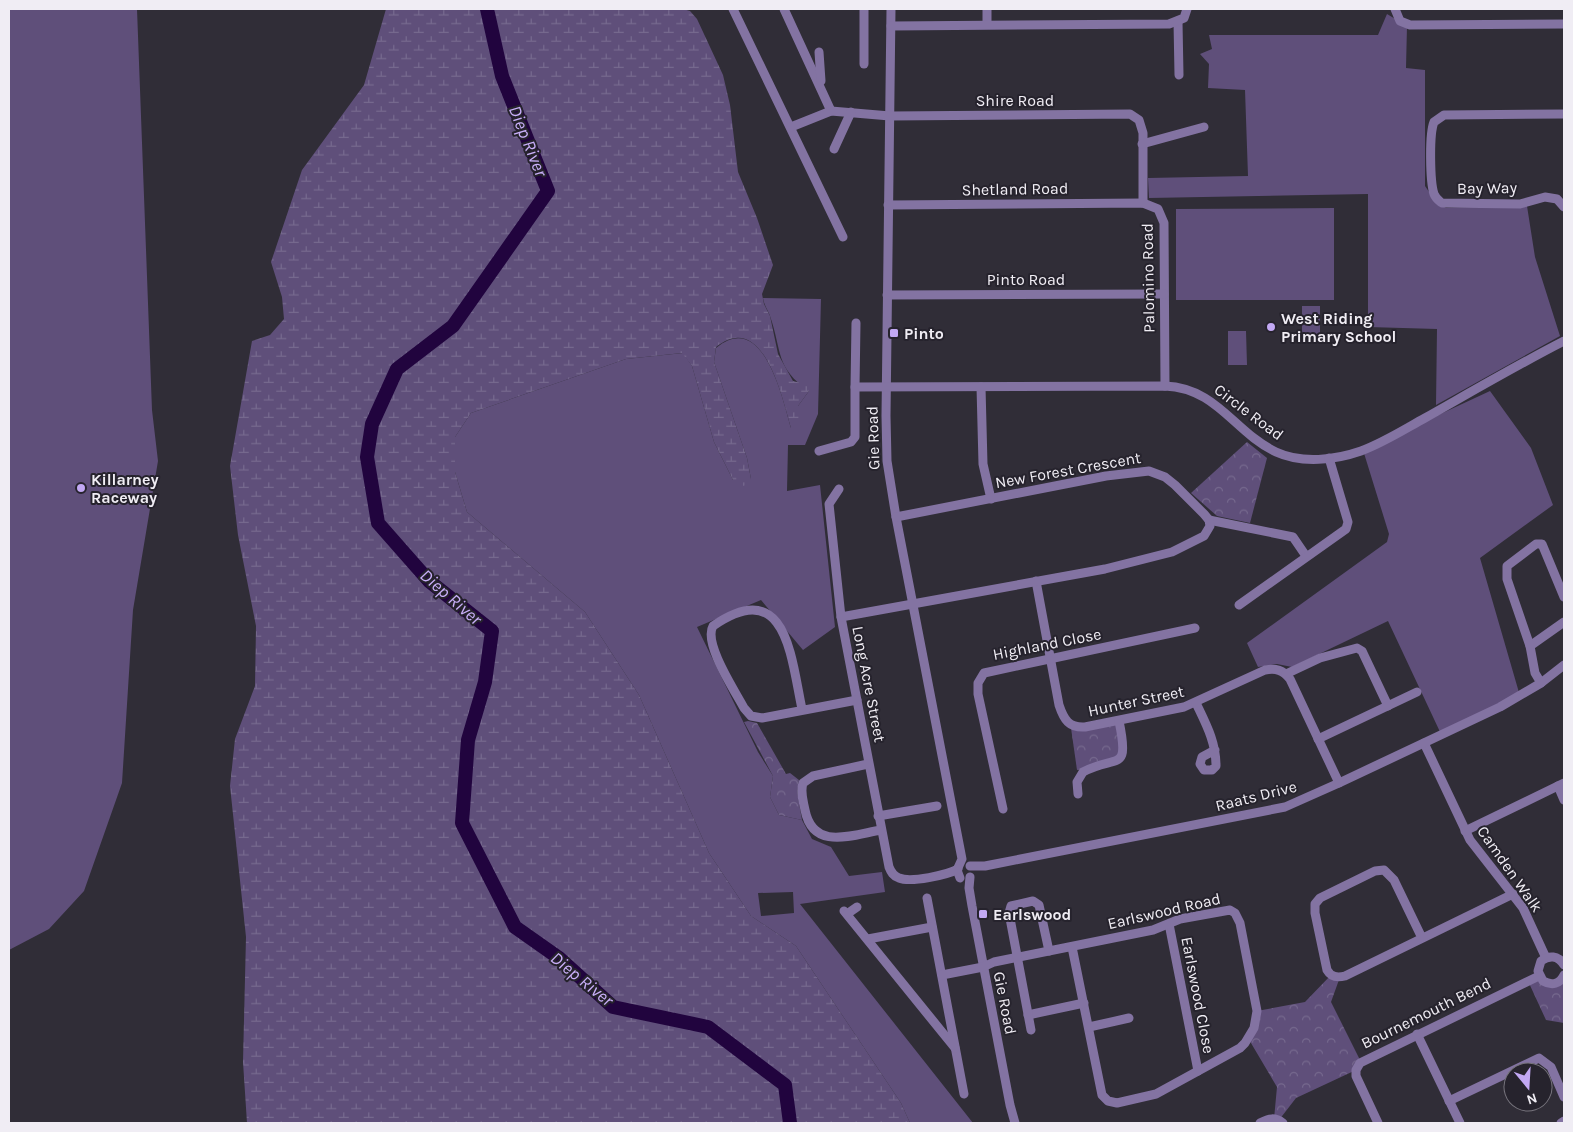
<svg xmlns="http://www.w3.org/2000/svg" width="1573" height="1132" font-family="Karla,sans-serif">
<defs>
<pattern id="forest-crowns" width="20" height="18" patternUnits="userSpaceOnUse" patternTransform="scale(1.25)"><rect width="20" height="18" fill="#5f4f7a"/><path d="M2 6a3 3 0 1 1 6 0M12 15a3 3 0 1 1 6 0" fill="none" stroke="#76698e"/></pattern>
<pattern id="wetland-marsh" width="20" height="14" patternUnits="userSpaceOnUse" patternTransform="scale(1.25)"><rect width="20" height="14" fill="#5f4f7a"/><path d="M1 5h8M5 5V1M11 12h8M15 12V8" fill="none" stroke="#76698e"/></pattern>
</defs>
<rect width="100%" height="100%" fill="#302d37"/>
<g fill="#5f4f7a" fill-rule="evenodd">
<polygon points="9,9 137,9 152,410 158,461 133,610 122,783 84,891 49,929 9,950"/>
<polygon points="1387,14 1407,26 1406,68 1425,70 1425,186 1436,202 1446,208 1527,206 1535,257 1560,336 1436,405 1437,329 1368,327 1368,194 1149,198 1148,178 1248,176 1245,90 1208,88 1209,64 1200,54 1212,49 1209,35 1378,35"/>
<polygon points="1334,208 1334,300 1176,300 1176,209"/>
<path d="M763,298L821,299L818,414L805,445H788L787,491L820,485L835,627L803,650L761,600L697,627L758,752L773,776L770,797L779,815L802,820L812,839L831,847L849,876L882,872L885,892L800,904L973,1123H910L901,1103L796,946L751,916L709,853L639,695L585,612L467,512L455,472V437L471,413L626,359L683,353L692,366L714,442L733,480L751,479L747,458L714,362L716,348C763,309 782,397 791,428L798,406L809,391C775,368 782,350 770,316C768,310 764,305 763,298ZM793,892L794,913L761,916L758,893Z"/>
<polygon points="1302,306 1320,306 1320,340 1302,341"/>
<polygon points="1228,331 1246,331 1247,365 1228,365"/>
<polygon points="1490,391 1531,448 1553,505 1480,558 1520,696 1441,734 1388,621 1292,667 1277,664 1258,667 1247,643 1387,542 1389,534 1363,450"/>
</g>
<g fill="url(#forest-crowns)">
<polygon points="1247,442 1267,458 1250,523 1217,516 1191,493"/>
<polygon points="748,721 757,723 786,774 790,773 799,780 797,792 802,820 779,815 770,797 773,776 744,722"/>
<polygon points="1118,721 1123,747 1112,764 1077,770 1071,728"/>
<polygon points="1331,975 1340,977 1331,1002 1361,1062 1356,1070 1296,1098 1279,1120 1274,1119 1277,1087 1248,1038 1257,1011 1305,1002"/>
<polygon points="1564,975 1564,1023 1546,1020 1528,981 1539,976 1550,984"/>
</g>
<path fill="url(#wetland-marsh)" d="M386,9H683L690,11L697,19L723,75L730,105L738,172L757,218L773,265L762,294L764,304L770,316L778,354L793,381L809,385V391L798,406L799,430L791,428C782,397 763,309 716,347L714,362L747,458L751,479L744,486L733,480L714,442L692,366L682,353L626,359L471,413L455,437V472L467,512L585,612L639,695L709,853L751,916L796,946L901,1103L910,1123H247L243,1062L246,937L230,786L235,739L255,686L256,626L238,535L230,466L252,341L270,335L284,319L282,297L271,262L302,170L364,85Z"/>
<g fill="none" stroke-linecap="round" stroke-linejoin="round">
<polyline stroke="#21043e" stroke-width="14" points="487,9 502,76 548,191 453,326 397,369 372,424 367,457 378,523 429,581 492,631 485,682 468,740 462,823 515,927 559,958 613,1007 708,1027 785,1085 790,1123"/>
<g stroke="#8373a2" stroke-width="9">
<polyline points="733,9 843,237"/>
<polyline points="784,9 831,111"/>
<polyline points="891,9 886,416 887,461 896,517 962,859 957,870 960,878"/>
<polyline points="987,9 987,24"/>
<polyline points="1395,9 1400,21 1410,25 1564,24"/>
<polyline points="1178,22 1179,75"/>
<polyline points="891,26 1169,24 1184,18 1187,9"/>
<polyline points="819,52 821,81"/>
<polyline points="864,64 864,9"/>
<path d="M1564,114L1444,115L1434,122C1429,134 1430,182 1434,194C1436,199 1438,200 1442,203L1520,204L1545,197L1557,199L1564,207"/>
<polyline points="791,127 831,111 890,116 1130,114 1139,120 1143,133 1143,203"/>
<polyline points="1142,144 1204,127"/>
<polyline points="834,149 851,112"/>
<polyline points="888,205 1143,203 1158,209 1164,223 1165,386"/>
<polyline points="887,295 1164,294"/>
<polyline points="855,387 856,323"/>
<polyline points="981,387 983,464 991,499"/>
<path d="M819,451L851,442L855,437V387L1165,386C1217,388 1234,432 1276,452C1302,464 1335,460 1361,451C1383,443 1405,429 1425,418C1471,392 1517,365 1564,341"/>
<path d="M839,489L829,504L841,617L889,867C891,872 893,876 899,878C911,883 947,875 958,869"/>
<polyline points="1209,520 1293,537 1306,556"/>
<path d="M1036,581L1059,705C1064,720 1069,728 1085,727L1184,707L1265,670C1276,668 1283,670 1290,679L1339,783"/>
<polyline points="1239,605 1346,529 1348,522 1329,458"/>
<polyline points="841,617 1105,569 1172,552 1204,536 1210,526 1209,520 1204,514 1175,485 1165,477 1149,471 1106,476 896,517"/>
<polyline points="1530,646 1564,622"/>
<polyline points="1286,674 1320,658 1357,648 1362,651 1388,706"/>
<polyline points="1541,683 1535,673 1530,646 1507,579 1507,566 1536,544 1542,544 1564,597"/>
<path d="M1196,703C1206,724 1216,742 1216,766L1212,770H1204L1200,764L1202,757L1215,750"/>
<path d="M802,709C791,658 787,575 713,626C703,643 735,691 744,708L751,716L762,718L857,700"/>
<polyline points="1318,739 1417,692"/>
<polyline points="1424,743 1470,840 1523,908 1546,958"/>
<path d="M868,764L813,776L803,783C800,792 803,800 805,810C813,851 852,835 881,830"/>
<polyline points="1558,786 1564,800"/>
<path d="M1078,794L1077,782L1083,772C1117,754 1130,774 1119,721"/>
<polyline points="1003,809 978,694 978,683 984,673 1195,628"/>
<polyline points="878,816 937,806"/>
<polyline points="1465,831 1564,783"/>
<polyline points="970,866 985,866 1285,807 1339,783 1500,707 1541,683 1564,665"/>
<polyline points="970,877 969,888 972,906 1010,1105 1015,1123"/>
<polyline points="927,898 964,1094"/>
<polyline points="844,911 955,1048"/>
<polyline points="847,914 857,907"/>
<polyline points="1169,924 1198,1071"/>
<path d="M1422,938L1394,880L1384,870L1375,871L1320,898L1315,904V913L1327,970C1331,977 1337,978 1345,976L1513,894"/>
<polyline points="868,939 932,927"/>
<path d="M1564,965C1558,955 1549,955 1541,961L1538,971L1543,981C1552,986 1560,984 1564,975"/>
<polyline points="942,975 983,967 994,962 1153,930 1180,919 1230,910 1235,913 1240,923 1257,1011 1254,1028 1245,1043 1240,1048 1156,1094 1117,1103 1108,1101 1102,1095 1072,947"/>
<polyline points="1028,1015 1084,1003"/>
<polyline points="1089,1027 1129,1018"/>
<polyline points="1031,1030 1009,913 1011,906 1033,901 1039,905 1049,951"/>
<polyline points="1417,1034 1460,1123"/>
<polyline points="1449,1101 1539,1058 1551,1067 1564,1097"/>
<path d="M1260,1123C1269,1118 1275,1117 1283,1123"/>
<polyline points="1378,1123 1356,1076 1356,1070 1360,1063 1539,976"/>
<polyline points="1561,1123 1564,1121"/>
</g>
</g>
<g fill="#c2a8f3" stroke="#26232d" stroke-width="2">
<circle cx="1271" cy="327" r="5"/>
<rect x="889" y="328" width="10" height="10" rx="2.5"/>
<circle cx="81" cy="488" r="5"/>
<rect x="978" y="909" width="10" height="10" rx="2.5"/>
</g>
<g text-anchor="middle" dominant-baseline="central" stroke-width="4" stroke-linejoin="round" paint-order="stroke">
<g font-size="16" fill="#f0edf4" stroke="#26232d">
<text x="1015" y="100">Shire Road</text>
<text transform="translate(1487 188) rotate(-1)">Bay Way</text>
<text transform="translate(1015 189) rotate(-1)">Shetland Road</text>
<text transform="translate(1148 278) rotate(-91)">Palomino Road</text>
<text x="1026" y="279">Pinto Road</text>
<text transform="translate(1249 412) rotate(37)">Circle Road</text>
<text transform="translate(873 438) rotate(-92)">Gie Road</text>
<text transform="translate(1068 470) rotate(-10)">New Forest Crescent</text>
<text transform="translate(1047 644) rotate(-11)">Highland Close</text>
<text transform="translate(869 684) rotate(79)">Long Acre Street</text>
<text transform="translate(1136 701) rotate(-12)">Hunter Street</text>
<text transform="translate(1256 796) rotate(-14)">Raats Drive</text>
<text transform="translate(1510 869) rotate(55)">Camden Walk</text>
<text transform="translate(1164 911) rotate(-13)">Earlswood Road</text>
<text transform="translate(1198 995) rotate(79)">Earlswood Close</text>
<text transform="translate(1005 1003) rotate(79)">Gie Road</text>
<text transform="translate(1426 1013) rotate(-26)">Bournemouth Bend</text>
</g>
<g font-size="16" font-weight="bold" fill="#f0edf4" stroke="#26232d" text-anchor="start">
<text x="1281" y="318">West Riding<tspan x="1281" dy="18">Primary School</tspan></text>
<text x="904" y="333">Pinto</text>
<text x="91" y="479">Killarney<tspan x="91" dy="18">Raceway</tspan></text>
<text x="993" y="914">Earlswood</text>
</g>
<g font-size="18" font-style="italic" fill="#c9aff9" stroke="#26232d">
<text transform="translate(528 141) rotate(68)">Diep River</text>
<text transform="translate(451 597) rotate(41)">Diep River</text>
<text transform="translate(582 979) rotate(39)">Diep River</text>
</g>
</g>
<rect width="1573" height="1132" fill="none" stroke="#f0edf4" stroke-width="20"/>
<g transform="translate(1528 1087) rotate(162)"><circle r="24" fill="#26232d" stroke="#77747d"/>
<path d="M0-4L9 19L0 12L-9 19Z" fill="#c2a8f3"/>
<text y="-8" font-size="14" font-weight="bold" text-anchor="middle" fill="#f0edf4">N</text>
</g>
</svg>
